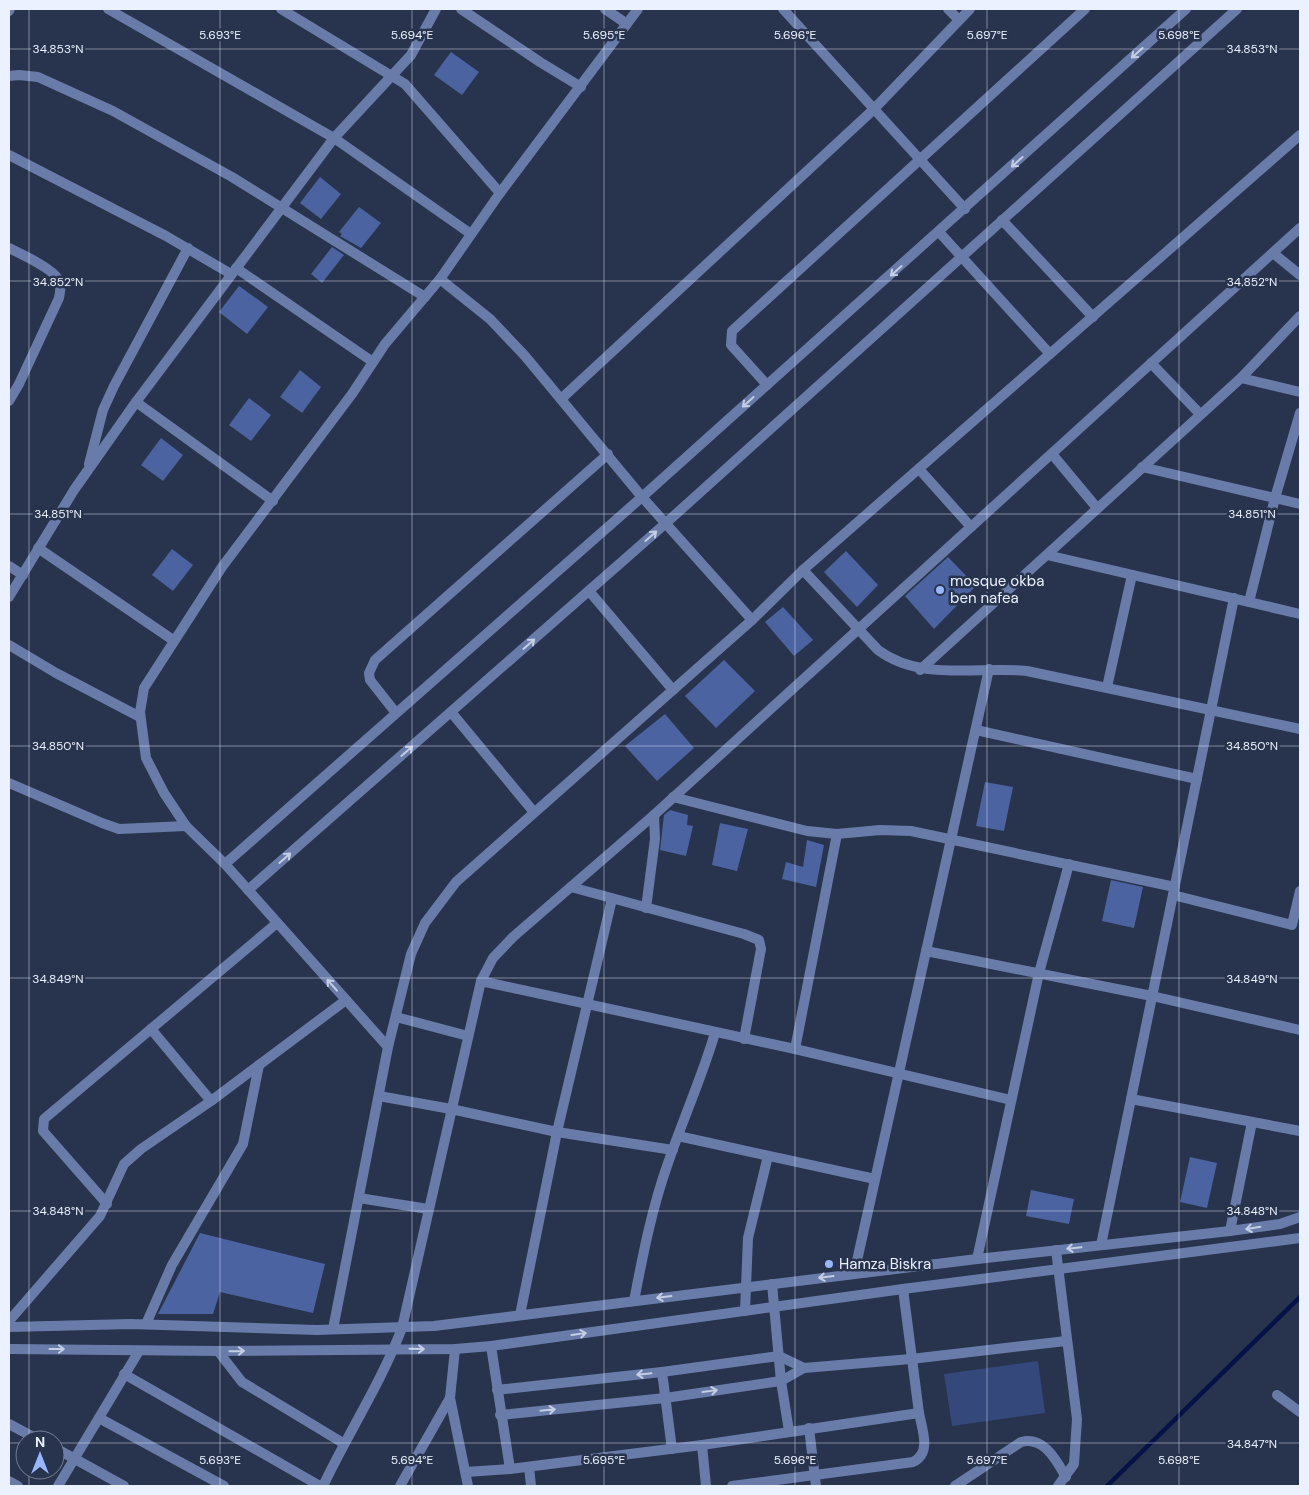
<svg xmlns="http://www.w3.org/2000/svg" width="1309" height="1495" font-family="'DM Sans',sans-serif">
<rect width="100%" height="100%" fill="#28334d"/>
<polygon fill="#34487c" points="1038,1361 1045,1413 952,1426 944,1374"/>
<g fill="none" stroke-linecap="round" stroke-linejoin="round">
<polyline stroke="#051147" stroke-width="4.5" points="1107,1486 1300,1297"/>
</g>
<g fill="#4b63a0">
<polygon points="451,52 479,72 462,95 434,75"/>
<polygon points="320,177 341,194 321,219 300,203"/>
<polygon points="359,207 381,223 361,248 340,236 342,234 339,232"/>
<polygon points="332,247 344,255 322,283 311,274"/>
<polygon points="239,286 268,307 247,334 219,312"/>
<polygon points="300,370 321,387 302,413 280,397"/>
<polygon points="249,398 271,415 251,441 229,425"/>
<polygon points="161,438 183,455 163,481 141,465"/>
<polygon points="172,549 193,565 173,591 152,575"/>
<polygon points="846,551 878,585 857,607 824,572"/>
<polygon points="948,557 976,586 934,629 905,596"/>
<polygon points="783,607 813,640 794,656 765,622"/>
<polygon points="724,660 755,691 716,728 685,696"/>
<polygon points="665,714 694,748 657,781 625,746"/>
<polygon points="985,782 1013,787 1004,831 976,826"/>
<polygon points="670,810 688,815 687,825 693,826 686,856 660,850 664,815"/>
<polygon points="720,823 748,829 737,871 712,865"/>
<polygon points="807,840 824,845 816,887 782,879 786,862 803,867"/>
<polygon points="1111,880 1143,887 1134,928 1102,921"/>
<polygon points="1190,1157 1217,1163 1207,1208 1180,1202"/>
<polygon points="1031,1190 1074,1199 1069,1224 1026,1216"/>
<polygon points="200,1233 325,1264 313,1313 220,1292 213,1314 158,1314"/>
</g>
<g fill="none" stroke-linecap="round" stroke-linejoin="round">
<g stroke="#697ca9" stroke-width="10">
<polyline points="108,9 334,138 471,234"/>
<polyline points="281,9 405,84 500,193"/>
<polyline points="461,9 540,62 581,87"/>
<polyline points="605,9 627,24"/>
<polyline points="783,9 965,209"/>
<polyline points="948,9 959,20"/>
<polyline points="9,11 10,9"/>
<polyline points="9,76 19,75 38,77 113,111 232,177 425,297"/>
<polyline points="9,155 166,236 231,274"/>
<polyline points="1002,220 1093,317"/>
<polyline points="939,232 1050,354"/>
<path d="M9,248C21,254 52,268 58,279C62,285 60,292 59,298L19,384L9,401"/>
<polyline points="1273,253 1300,275"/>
<polyline points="236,268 373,362"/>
<polyline points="440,279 490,319 525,356 642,497 752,620"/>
<polyline points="1151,363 1200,414"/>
<polyline points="1241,378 1300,392"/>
<polyline points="767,385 731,345 732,331 1085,9"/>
<polyline points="561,399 873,110 970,9"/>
<polyline points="136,402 273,501"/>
<polyline points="1052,454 1097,508"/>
<polyline points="89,464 103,410 114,386 188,248"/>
<polyline points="1142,467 1300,504"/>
<polyline points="919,469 971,527"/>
<polyline points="38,548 173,640"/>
<polyline points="1047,555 1300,614"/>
<polyline points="9,566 23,575"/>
<path d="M803,570L878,650C921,682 977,666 1027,671L1300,729"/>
<polyline points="589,591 673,690"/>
<polyline points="9,597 74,490 136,402 334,138 411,55 436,9"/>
<polyline points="1249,602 1275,498 1300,413"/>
<polyline points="9,645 56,673 140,717"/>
<polyline points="920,670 1241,378 1300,316"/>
<polyline points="1107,687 1132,575"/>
<polyline points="451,712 533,811"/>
<polyline points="396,713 370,680 369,673 375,660 608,454"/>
<polyline points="976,730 1197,779"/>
<polyline points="9,783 102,823 119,829 186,826"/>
<polyline points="673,797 807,831 837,834 880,830 911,831 1175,887"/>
<polyline points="225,864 642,497 1186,9"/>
<polyline points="571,887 744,934 759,940 761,949 744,1039"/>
<polyline points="248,890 666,523 1237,9"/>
<polyline points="1173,895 1292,925 1300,891"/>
<polyline points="646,908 655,839 654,815"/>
<polyline points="926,951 1152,996 1300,1030"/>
<polyline points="481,981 795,1049 1011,1100"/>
<polyline points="396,1017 468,1036"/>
<polyline points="151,1029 211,1101"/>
<polyline points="388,1047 225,864 186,826 164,793 146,758 140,712 144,688 222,567 352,394 385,344 440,279 500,193 638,9"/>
<polyline points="795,1049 837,834"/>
<polyline points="379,1096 451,1109 557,1132 673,1150"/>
<polyline points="1131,1099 1300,1131"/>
<polyline points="678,1136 875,1179"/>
<polyline points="359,1198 428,1209"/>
<polyline points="107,1204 43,1131 44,1119 277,923"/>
<polyline points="1230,1231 1252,1122"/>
<polyline points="1101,1245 1234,598"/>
<polyline points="1056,1250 1077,1419 1074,1464 1058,1486"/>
<polyline points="977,1259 1039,973 1069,864"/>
<polyline points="854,1274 989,669"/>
<polyline points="772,1284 781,1381 789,1431"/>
<path d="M634,1301C643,1254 652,1208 668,1163C683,1119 702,1077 715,1033"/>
<polyline points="745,1311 748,1238 768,1156"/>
<polyline points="520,1315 557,1132 612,899"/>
<polyline points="9,1321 100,1216 124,1164 141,1149 211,1101 346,1000"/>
<polyline points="146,1324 172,1265 243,1144 259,1065"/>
<polyline points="333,1329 388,1047 411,954 425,923 456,882 752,620 803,570 1300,135"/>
<polyline points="491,1346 510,1469 702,1445 919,1413 903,1289"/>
<polyline points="455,1349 450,1398 468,1486"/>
<polyline points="218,1351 242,1382 343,1443"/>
<polyline points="662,1372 672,1449"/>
<polyline points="124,1374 320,1486"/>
<polyline points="497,1390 662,1372 779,1356 804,1368"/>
<polyline points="1277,1395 1300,1412"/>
<polyline points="500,1415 665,1398 781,1381 804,1368 911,1359 1066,1341"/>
<polyline points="99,1418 224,1486"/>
<polyline points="9,1424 39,1440"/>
<polyline points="809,1428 816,1486"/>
<polyline points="702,1445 706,1486"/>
<polyline points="55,1448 124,1486"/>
<polyline points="529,1467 531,1486"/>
<polyline points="466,1472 510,1469"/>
<polyline points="9,1481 18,1486"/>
<polyline points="58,1486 139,1351"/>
<path d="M323,1486C348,1433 381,1383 402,1328L481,981L493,958L513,937L654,815L1300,228"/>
<polyline points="400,1486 450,1398"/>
<path d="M732,1486L913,1462C932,1453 922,1429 919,1413"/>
<path d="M955,1486L1021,1442C1044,1436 1056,1460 1066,1477"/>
</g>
<g stroke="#697ca9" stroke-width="10">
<polyline points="9,1327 131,1324 317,1330 434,1326 977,1259 1230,1231 1280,1224 1300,1217"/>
<polyline points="9,1349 218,1351 455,1349 491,1346 903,1289 1300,1238"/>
</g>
</g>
<defs><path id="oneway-shaft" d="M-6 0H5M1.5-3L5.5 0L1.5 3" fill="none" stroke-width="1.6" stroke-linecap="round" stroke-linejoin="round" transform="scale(1.25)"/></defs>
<g stroke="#c4cee4">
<use href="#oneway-shaft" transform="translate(1137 53) rotate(138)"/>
<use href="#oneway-shaft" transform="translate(1017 162) rotate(138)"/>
<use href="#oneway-shaft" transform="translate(896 271) rotate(138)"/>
<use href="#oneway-shaft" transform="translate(748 402) rotate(138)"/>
<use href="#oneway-shaft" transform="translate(651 536) rotate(-41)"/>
<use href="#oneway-shaft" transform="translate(529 644) rotate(-41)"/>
<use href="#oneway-shaft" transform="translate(407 751) rotate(-41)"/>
<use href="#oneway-shaft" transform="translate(285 858) rotate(-41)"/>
<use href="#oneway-shaft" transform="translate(332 985) rotate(-132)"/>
<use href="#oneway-shaft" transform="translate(1253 1228) rotate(171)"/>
<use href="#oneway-shaft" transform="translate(1074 1248) rotate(174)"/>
<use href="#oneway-shaft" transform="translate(826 1277) rotate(173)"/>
<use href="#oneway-shaft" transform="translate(664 1297) rotate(173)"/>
<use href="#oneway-shaft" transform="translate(579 1334) rotate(-8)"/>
<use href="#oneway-shaft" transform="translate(57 1349)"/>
<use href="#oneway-shaft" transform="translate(417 1349) rotate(1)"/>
<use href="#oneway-shaft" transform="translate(237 1351) rotate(-1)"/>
<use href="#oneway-shaft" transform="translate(644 1374) rotate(174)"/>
<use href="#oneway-shaft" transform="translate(710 1391) rotate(-8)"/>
<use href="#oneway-shaft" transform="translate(548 1410) rotate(-6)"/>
</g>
<path fill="none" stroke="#ebf1fe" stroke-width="1" stroke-opacity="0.45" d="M29,9V1440M220,9V1486M412,9V1486M604,9V1486M795,9V1486M987,9V1486M1179,9V1486M9,49H1300M9,281H1300M9,514H1300M9,746H1300M9,978H1300M9,1211H1300M9,1443H25M55,1443H1300M29,1470V1486"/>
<g fill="#98b6fd" stroke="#28334d" stroke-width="2">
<circle cx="940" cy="590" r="5"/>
<circle cx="829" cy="1264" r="5"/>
</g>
<g text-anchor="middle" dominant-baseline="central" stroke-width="5" stroke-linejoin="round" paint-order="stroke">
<g font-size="15" fill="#ebf1fe" stroke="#28334d" text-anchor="start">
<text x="950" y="581">mosque okba<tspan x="950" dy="17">ben nafea</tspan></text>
<text x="839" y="1264">Hamza Biskra</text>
</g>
</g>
<g font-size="12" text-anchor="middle" fill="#ebf1fe" stroke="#28334d" stroke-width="5" stroke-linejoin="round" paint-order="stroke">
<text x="220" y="39">5.693°E</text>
<text x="412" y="39">5.694°E</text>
<text x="604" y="39">5.695°E</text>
<text x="795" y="39">5.696°E</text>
<text x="987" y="39">5.697°E</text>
<text x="1179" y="39">5.698°E</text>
<text x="58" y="53">34.853°N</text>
<text x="1252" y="53">34.853°N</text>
<text x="58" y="286">34.852°N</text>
<text x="1252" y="286">34.852°N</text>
<text x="58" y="518">34.851°N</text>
<text x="1252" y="518">34.851°N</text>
<text x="58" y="750">34.850°N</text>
<text x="1252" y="750">34.850°N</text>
<text x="58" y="983">34.849°N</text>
<text x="1252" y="983">34.849°N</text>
<text x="58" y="1215">34.848°N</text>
<text x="1252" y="1215">34.848°N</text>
<text x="1252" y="1448">34.847°N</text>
<text x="220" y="1464">5.693°E</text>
<text x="412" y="1464">5.694°E</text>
<text x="604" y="1464">5.695°E</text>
<text x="795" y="1464">5.696°E</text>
<text x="987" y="1464">5.697°E</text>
<text x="1179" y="1464">5.698°E</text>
</g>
<rect width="1309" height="1495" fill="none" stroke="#ebf1fe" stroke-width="20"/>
<g transform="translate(40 1455)"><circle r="24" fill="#28334d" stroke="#767f94"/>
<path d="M0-4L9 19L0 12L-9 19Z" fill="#98b6fd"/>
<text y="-8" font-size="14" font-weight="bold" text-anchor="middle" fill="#ebf1fe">N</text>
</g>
</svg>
